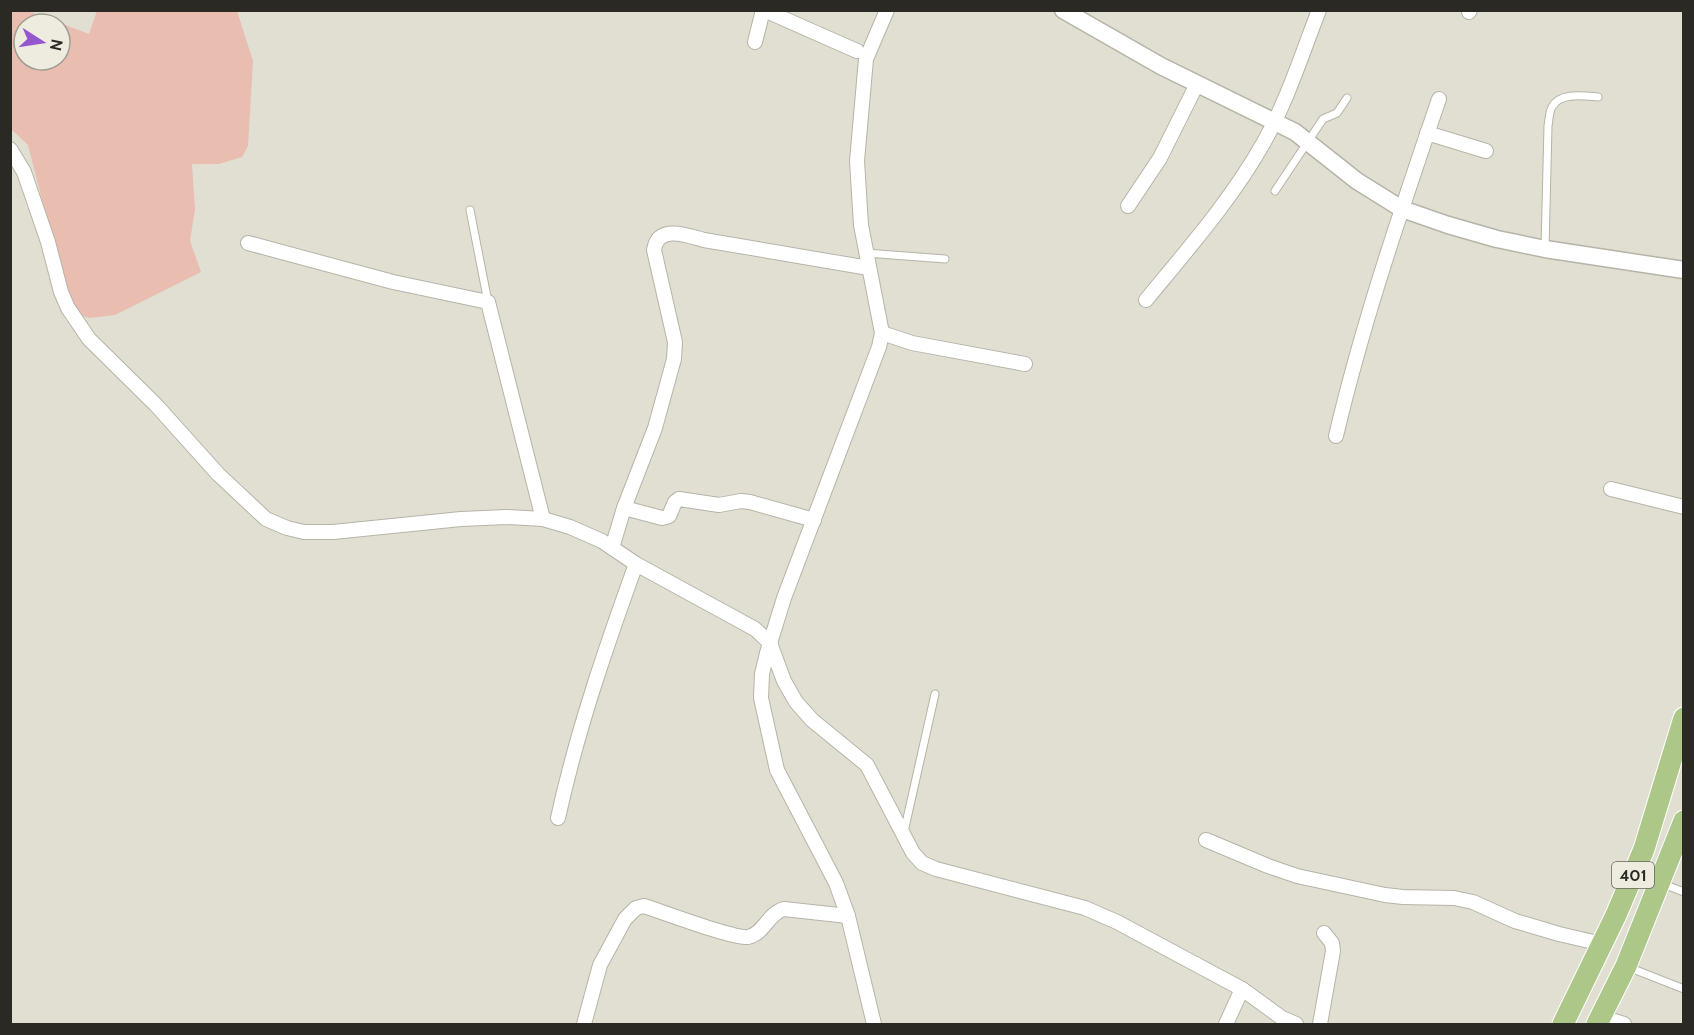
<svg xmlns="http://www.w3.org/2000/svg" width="1694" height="1035" font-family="Cabin,sans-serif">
<rect width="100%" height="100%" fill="#e1dfd2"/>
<path fill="#e9bdb0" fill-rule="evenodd" d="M10,11H28L89,34L97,11H237L253,61L248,146L242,157L219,164H192L195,209L190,241L201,272L115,315L90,318L71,313L28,145L11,129ZM24,24H60V60H24Z"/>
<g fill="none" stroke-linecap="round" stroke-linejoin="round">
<defs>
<g id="service">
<polyline points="1275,191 1323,119 1337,113 1347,98"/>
<polyline points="470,210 488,302"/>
<path d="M1545,249L1548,126C1549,121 1549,112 1552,107C1560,92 1584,96 1598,97"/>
<polyline points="866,253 945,259"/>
<polyline points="904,832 935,694"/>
<polyline points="1663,884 1684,892"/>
<polyline points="1628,967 1684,989"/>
</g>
<g id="minor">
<polyline points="764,10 857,51"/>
<polyline points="1469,12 1470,10"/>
<polyline points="755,42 763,10"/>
<polyline points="1427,133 1486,151"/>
<polyline points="10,149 24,172 48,242 61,292 68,308 89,339 156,405 218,474 266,519 287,528 304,532 333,532 461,519 506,517 543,519 570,527 602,541 636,564 755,629 770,643 784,681 796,702 812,720 867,765 913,853 922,863 936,869 1085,908 1117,922 1242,989 1282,1018 1296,1024"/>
<polyline points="1128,206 1160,158 1197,84"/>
<polyline points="248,243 393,282 488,302 543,519"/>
<path d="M1146,300C1188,249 1232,199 1264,142C1287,101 1302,54 1319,10"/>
<polyline points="882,333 912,343 1025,364"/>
<path d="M1336,436C1363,321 1401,211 1439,99"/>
<polyline points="1611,489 1684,507"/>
<polyline points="624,508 662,518 669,516 675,502 679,499 719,505 741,501 750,502 814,520"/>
<path d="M612,548L624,508L655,428L674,359L675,342L654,250C658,224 687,235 704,240L869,268"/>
<path d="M558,818C577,731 606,647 636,564"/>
<polyline points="1206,840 1268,866 1297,876 1385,895 1403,897 1454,898 1473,902 1515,921 1559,934 1602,944"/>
<polyline points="1601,1017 1624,1024"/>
<path d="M584,1024L600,965L625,919L636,908L644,906C663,912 734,939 748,937C764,934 768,913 784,909L848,916"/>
<polyline points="874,1024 848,916 836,883 777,770 761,698 762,674 767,653 784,598 879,347 882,333 861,225 857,161 866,59 887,10"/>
<polyline points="1226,1024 1242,989"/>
<polyline points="1320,1024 1333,951 1332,943 1324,933"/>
</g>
<polyline id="tertiary" points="1063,10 1161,66 1295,132 1357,181 1402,209 1448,225 1497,239 1545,249 1684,270"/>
<g id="primary">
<polyline points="1563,1024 1616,915 1644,849 1684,718"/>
<polyline points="1597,1024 1626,966 1684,821"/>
</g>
</defs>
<use href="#service" stroke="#b6b4a7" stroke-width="9"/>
<use href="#minor" stroke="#b6b4a7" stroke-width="16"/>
<use href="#tertiary" stroke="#b6b4a7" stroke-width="19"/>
<use href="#primary" stroke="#fff" stroke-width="23"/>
<use href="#service" stroke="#fff" stroke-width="7"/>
<use href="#minor" stroke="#fff" stroke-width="14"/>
<use href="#tertiary" stroke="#fff" stroke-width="16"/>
<use href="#primary" stroke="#adc788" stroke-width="21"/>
</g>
<g text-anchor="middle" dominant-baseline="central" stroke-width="4.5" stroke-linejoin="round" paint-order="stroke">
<rect fill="#eeecdf" stroke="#65645c" stroke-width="1.5" x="1612" y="862" width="42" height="26" rx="4.5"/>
<g font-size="16" font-weight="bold" fill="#2a2924">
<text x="1633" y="875">401</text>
</g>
</g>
<rect width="1694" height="1035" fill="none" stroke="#2a2924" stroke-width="24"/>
<g transform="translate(42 42) rotate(102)"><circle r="28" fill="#eeecdf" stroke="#a09e94" stroke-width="1.5"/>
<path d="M0-4.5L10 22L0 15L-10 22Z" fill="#9457cd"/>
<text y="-9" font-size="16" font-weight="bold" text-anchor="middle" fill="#2a2924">N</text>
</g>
</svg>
